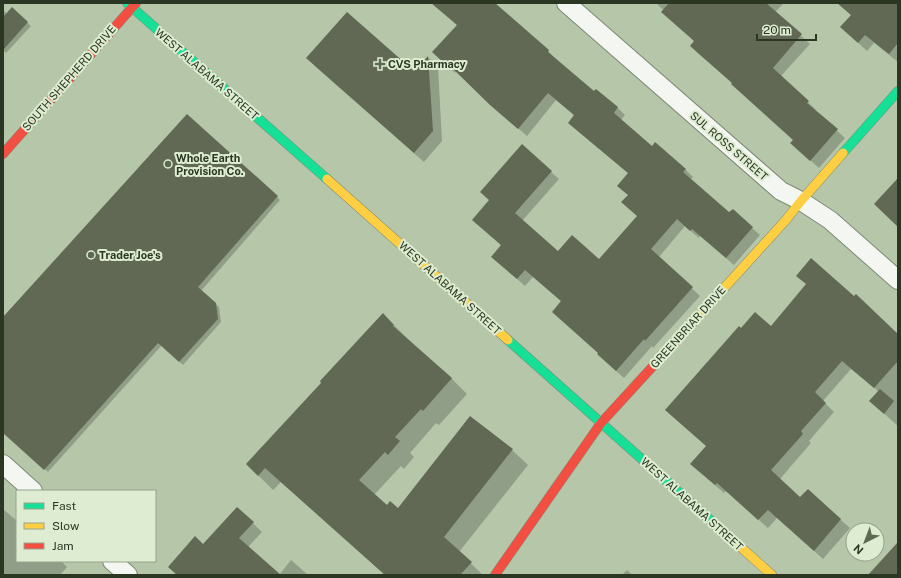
<svg xmlns="http://www.w3.org/2000/svg" width="901" height="578" font-family="'Public Sans',sans-serif">
<rect width="100%" height="100%" fill="#b5c6a9"/>
<g fill="#0003">
<polygon points="433,3 493,3 548,51 556,59 555,60 594,93 596,90 618,108 625,115 621,120 652,147 685,169 693,177 691,179 730,214 752,228 760,235 734,265 700,236 699,238 685,226 659,257 700,296 653,348 652,346 624,378 606,362 599,353 562,302 533,277 525,286 500,264 502,246 481,227 551,172 559,179 522,221 558,252 599,260 638,216 629,195 629,174 577,130 575,116 556,100 527,136 499,112 456,71 455,73 441,60 458,26"/>
<polygon points="656,3 784,3 775,12 810,44 781,76 816,110 815,111 845,138 819,168 791,143 794,140 733,83 699,54 691,46 695,41"/>
<polygon points="839,3 898,3 898,62 874,43 867,51 850,35 852,16"/>
<polygon points="12,9 31,26 6,53 3,50 3,10 7,14"/>
<polygon points="428,57 438,67 442,141 424,162 317,68 307,58 414,72"/>
<polygon points="277,197 280,200 201,291 219,307 221,322 183,365 162,345 48,472 3,432 3,318"/>
<polygon points="394,325 409,340 452,379 467,394 439,425 436,423 410,453 414,457 404,469 401,466 374,495 387,506 398,509 470,417 512,450 528,465 459,552 483,575 385,575 281,482 273,490 247,464"/>
<polygon points="771,327 898,335 898,426 870,401 879,392 851,369 823,401 834,412 809,441 811,443 780,479 800,499 808,491 850,528 823,559 777,518 768,528 726,491 724,493 701,473 707,446 741,329"/>
<polygon points="237,508 262,532 248,547 279,575 291,560 308,575 178,575 203,545"/>
<polygon points="3,509 17,521 17,561 61,561 67,567 60,575 3,575"/>
<polygon points="627,570 632,575 622,575"/>
</g>
<g fill="#616954">
<polygon points="431,3 495,3 549,50 548,52 594,91 596,89 618,107 614,113 652,146 655,142 686,169 683,172 729,212 733,209 753,227 726,258 692,229 690,231 677,219 651,249 693,287 645,341 644,339 616,371 597,354 598,353 552,312 561,301 525,270 517,279 491,257 501,245 472,220 489,200 480,192 522,144 552,171 515,213 558,251 572,235 599,259 637,216 621,202 628,195 617,186 628,173 568,123 574,115 548,93 518,129 490,105 448,64 447,66 432,52 457,25"/>
<polygon points="669,3 766,3 802,34 773,68 809,101 807,103 838,129 810,161 790,143 793,140 731,84 732,83 690,46 694,41 661,12"/>
<polygon points="837,3 898,3 898,43 889,54 865,35 858,43 840,27 851,15"/>
<polygon points="12,7 28,22 3,50 3,17"/>
<polygon points="347,12 414,71 428,56 433,131 414,153 306,58"/>
<polygon points="187,114 278,196 198,287 216,303 218,319 179,362 158,343 44,470 3,433 3,317"/>
<polygon points="898,178 898,227 874,204"/>
<polygon points="811,258 854,296 856,294 898,334 898,361 874,388 842,361 815,392 826,403 801,431 803,434 771,470 800,497 808,489 841,519 814,551 768,510 758,520 717,483 715,485 690,464 706,446 665,410 739,326 741,328 755,312 771,326 806,284 796,276"/>
<polygon points="383,313 394,325 393,326 452,378 423,411 421,409 395,437 400,441 388,455 385,452 359,480 387,505 390,501 398,508 470,416 513,449 444,537 472,562 460,575 385,575 265,468 258,476 246,464 321,383 320,381"/>
<polygon points="880,389 894,401 884,414 869,401"/>
<polygon points="237,507 254,522 239,538 281,575 177,575 168,567 195,536 203,544"/>
<polygon points="898,542 898,575 868,575"/>
</g>
<g fill="none" stroke-linecap="round" stroke-linejoin="round">
<defs>
<g id="street">
<polyline points="566,3 781,191 801,201 830,220 898,280"/>
<polyline points="3,464 33,491"/>
<polyline points="112,561 128,575"/>
</g>
<g id="fast">
<polyline points="127,3 327,179"/>
<polyline points="843,153 898,91"/>
<polyline points="508,340 726,534"/>
</g>
<g id="slow">
<polyline points="327,179 508,340"/>
<polyline points="686,330 785,221 801,201 843,153"/>
<polyline points="726,534 772,575"/>
</g>
<g id="jam">
<polyline points="3,154 136,3"/>
<polyline points="495,575 601,423 686,330"/>
</g>
</defs>
<use href="#street" stroke="#7f8b75" stroke-width="20"/>
<use href="#fast" stroke="#7f8b75" stroke-width="10"/>
<use href="#slow" stroke="#7f8b75" stroke-width="10"/>
<use href="#jam" stroke="#7f8b75" stroke-width="10"/>
<use href="#street" stroke="#f4f6f2" stroke-width="18"/>
<use href="#fast" stroke="#16e098" stroke-width="9"/>
<use href="#slow" stroke="#ffcf43" stroke-width="9"/>
<use href="#jam" stroke="#f24e42" stroke-width="9"/>
</g>
<g fill="#5b6951" stroke="#deedd2" stroke-width="1.5">
<path d="M378 58h4v4h4v4h-4v4h-4v-4h-4v-4h4z"/>
<circle cx="168" cy="164" r="4"/>
<circle cx="91" cy="255" r="4"/>
</g>
<g text-anchor="middle" dominant-baseline="central" stroke-width="4" stroke-linejoin="round" paint-order="stroke">
<g font-size="11" font-weight="bold" fill="#2b3722" stroke="#deedd2" text-anchor="start">
<text x="388" y="64">CVS Pharmacy</text>
<text x="176" y="158">Whole Earth<tspan x="176" dy="13">Provision Co.</tspan></text>
<text x="99" y="255">Trader Joe's</text>
</g>
<g font-size="11" fill="#2b3722" stroke="#deedd2">
<text transform="translate(207 74) rotate(41)">WEST ALABAMA STREET</text>
<text transform="translate(69 78) rotate(-49)">SOUTH SHEPHERD DRIVE</text>
<text transform="translate(729 146) rotate(41)">SUL ROSS STREET</text>
<text transform="translate(450 288) rotate(42)">WEST ALABAMA STREET</text>
<text transform="translate(688 327) rotate(-48)">GREENBRIAR DRIVE</text>
<text transform="translate(692 504) rotate(42)">WEST ALABAMA STREET</text>
</g>
</g>
<rect width="901" height="578" fill="none" stroke="#2b3722" stroke-width="8"/>
<rect x="16" y="490" width="140" height="72" fill="#deedd2" stroke="#96a48c"/>
<rect x="24" y="503" width="20" height="6" fill="#16e098" stroke="#96a48c"/>
<text x="52" y="510" font-size="12" fill="#2b3722">Fast</text>
<rect x="24" y="523" width="20" height="6" fill="#ffcf43" stroke="#96a48c"/>
<text x="52" y="530" font-size="12" fill="#2b3722">Slow</text>
<rect x="24" y="543" width="20" height="6" fill="#f24e42" stroke="#96a48c"/>
<text x="52" y="550" font-size="12" fill="#2b3722">Jam</text>
<g transform="translate(865 542) rotate(222)"><circle r="19" fill="#deedd2" stroke="#96a48c"/>
<path d="M0-3L7 15L0 10L-7 15Z" fill="#5b6951"/>
<text y="-6" font-size="11" font-weight="bold" text-anchor="middle" fill="#2b3722">N</text>
</g>
<path d="M757 34v6h59v-6" fill="none" stroke="#2b3722" stroke-width="2"/>
<text x="763" y="34" font-size="12" fill="#2b3722" stroke="#deedd2" stroke-width="3" paint-order="stroke">20 m</text>
</svg>
